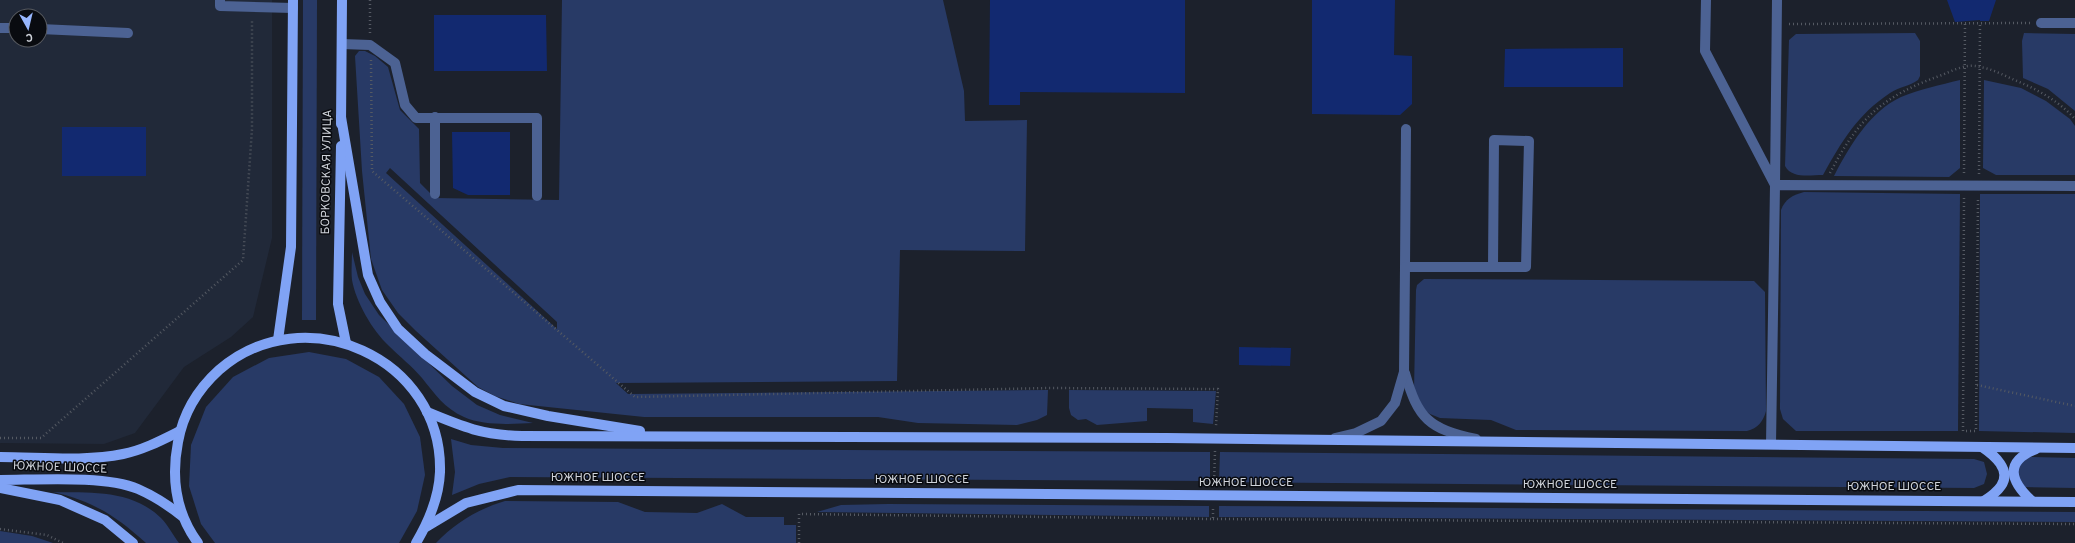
<svg xmlns="http://www.w3.org/2000/svg" width="2075" height="543" font-family="Overpass,sans-serif">
<rect width="100%" height="100%" fill="#1c212c"/>
<path fill="#212939" fill-rule="evenodd" d="M0,0H272V238L253,317L231,337L184,367L135,433L104,444L0,443ZM16,16H40V40H16Z"/>
<g fill="#283a66" fill-rule="evenodd">
<polygon points="303,0 317,0 316,320 302,320"/>
<path d="M562,0H943L964,91L965,121L1027,120L1025,251L900,250L897,381L616,383L628,394L1048,390L1047,415L1037,420L1017,425L918,423L878,417H644L519,404L495,396L478,387L416,331L398,313L382,290L371,259L362,171L355,56L359,51H365L375,56L388,67L400,110L419,129L420,183L435,198L559,200ZM390,168L557,322V329L386,173Z"/>
<path d="M1915,33L1920,41V76L1918,80C1910,86 1899,87 1890,93C1857,115 1842,141 1823,175C1810,175 1792,179 1785,166L1789,40L1796,34Z"/>
<polygon points="2024,33 2075,34 2075,111 2048,89 2023,78 2022,41"/>
<path d="M1960,80V168L1949,177L1834,176C1849,147 1870,111 1901,97C1920,89 1940,85 1960,80Z"/>
<polygon points="1984,80 2021,88 2046,101 2070,119 2075,126 2075,175 1996,175 1983,168"/>
<path d="M1804,192L1960,194L1958,431H1796L1783,419L1780,409L1781,210C1785,199 1793,195 1804,192Z"/>
<polygon points="1980,194 2075,194 2075,433 1979,431"/>
<path d="M352,252L358,277L365,294L379,315L452,386L477,405L500,415L533,423C511,424 484,426 464,417C444,408 435,394 422,378C412,366 400,357 389,346C372,330 356,302 352,280C351,271 352,261 352,252Z"/>
<path d="M1424,279L1754,281L1765,292L1766,411C1763,422 1758,428 1747,431L1516,430L1491,420L1440,418L1430,414L1423,409L1414,390L1416,290L1417,285Z"/>
<polygon points="309,352 346,359 379,377 404,404 420,437 425,475 417,511 399,543 215,543 201,524 189,486 191,445 206,407 233,377 269,358"/>
<polygon points="1069,390 1216,391 1213,424 1193,422 1193,409 1147,408 1147,421 1097,425 1086,419 1078,420 1071,415 1069,408"/>
<polygon points="451,439 471,445 503,448 1210,452 1210,481 510,477 479,484 452,495 455,472"/>
<polygon points="1220,452 1974,459 1984,462 1987,474 1984,484 1974,488 1219,482"/>
<path d="M2030,457L2075,458V488L2023,487C2017,481 2016,470 2019,463Z"/>
<path d="M53,492C91,493 131,489 161,518C168,525 173,535 179,543H146C116,516 93,501 53,492Z"/>
<path d="M505,501L618,502L645,512L697,513L722,504L746,517H784V525H796V543H436C455,523 478,509 505,501Z"/>
<polygon points="888,504 1209,506 1209,517 817,512 841,505"/>
<polygon points="1219,506 2075,512 2075,522 1219,517"/>
<polygon points="0,531 32,536 53,543 0,543"/>
</g>
<g fill="#122970">
<polygon points="990,0 1185,0 1185,93 1020,92 1020,105 989,105"/>
<polygon points="1312,0 1395,0 1394,55 1412,56 1412,104 1400,115 1312,114"/>
<polygon points="1947,0 1996,0 1989,21 1980,21 1980,20 1955,22"/>
<polygon points="434,15 546,15 547,71 434,71"/>
<polygon points="1623,48 1623,87 1504,87 1505,49"/>
<rect x="62" y="127" width="84" height="49"/>
<polygon points="452,132 510,132 510,195 468,195 453,188"/>
<polygon points="1239,347 1291,348 1290,366 1239,365"/>
</g>
<g fill="none" stroke-linecap="round" stroke-linejoin="round">
<g stroke="#555a63" stroke-width="2.5" stroke-dasharray="1 3" stroke-linecap="butt">
<polyline points="370,0 370,33"/>
<polyline points="1789,24 2030,23"/>
<polyline points="371,60 372,171 635,397 1048,388 1218,389 1216,426"/>
<path d="M1830,173C1859,117 1883,96 1942,75C1954,70 1967,63 1980,67C1993,69 2005,76 2017,81C2038,90 2059,101 2075,119"/>
<polyline points="1964,173 1965,23"/>
<polyline points="1979,174 1980,23"/>
<polyline points="1964,198 1963,431 1976,431 1978,197"/>
<polyline points="1977,385 2075,406"/>
<polyline points="0,438 41,438 243,260 252,129 252,19"/>
<polyline points="1214,484 1215,451"/>
<polyline points="1213,519 2075,524"/>
<polyline points="0,529 47,535 63,543"/>
<polyline points="799,543 799,514 1213,519 1213,507"/>
</g>
<g stroke="#4c6293" stroke-width="10">
<polyline points="220,0 220,6 293,8"/>
<polyline points="1706,0 1705,51 1775,185 1777,0"/>
<polyline points="2041,23 2075,23"/>
<polyline points="0,28 16,28"/>
<polyline points="40,29 128,33"/>
<polyline points="342,44 370,45 395,63 405,105 416,118 537,118 537,196"/>
<polyline points="435,117 435,194"/>
<polyline points="1405,267 1406,129"/>
<path d="M1405,373C1418,419 1429,429 1476,439"/>
<polyline points="1335,438 1356,433 1381,421 1395,403 1404,372 1405,267 1526,267 1529,141 1494,140 1493,267"/>
<polyline points="1771,444 1775,185 2075,186"/>
</g>
<g stroke="#80a3f5" stroke-width="10">
<polyline points="341,117 368,275 380,302 398,329 425,354 475,392 504,406 548,416 640,431"/>
<polyline points="341,124 342,0"/>
<polyline points="341,146 338,304 346,343"/>
<polyline points="278,340 291,247 293,0"/>
<path d="M427,412C463,427 482,435 522,436L1167,438L2075,448"/>
<path d="M1982,447C1994,455 2012,470 2001,486C1997,492 1990,497 1984,501"/>
<path d="M0,457C39,457 85,462 123,454C143,450 162,440 180,431"/>
<path d="M0,480C37,480 105,475 138,489C154,496 168,505 182,516"/>
<polyline points="0,488 60,500 105,520 133,543"/>
<path d="M2032,501C2011,482 2003,462 2036,449"/>
<polyline points="426,527 466,503 518,490 2075,502"/>
<path d="M198,543C176,513 171,478 178,442C183,414 198,389 219,370C304,296 443,358 440,472C439,498 429,521 416,543"/>
</g>
</g>
<g text-anchor="middle" dominant-baseline="central" stroke-width="3" stroke-linejoin="round" paint-order="stroke">
<g font-size="12" fill="#cfd3da" stroke="#090b10">
<text transform="translate(327 172) rotate(-89)">БОРКОВСКАЯ УЛИЦА</text>
<text transform="translate(60 468) rotate(2)">ЮЖНОЕ ШОССЕ</text>
<text x="598" y="478">ЮЖНОЕ ШОССЕ</text>
<text x="922" y="480">ЮЖНОЕ ШОССЕ</text>
<text x="1246" y="483">ЮЖНОЕ ШОССЕ</text>
<text x="1570" y="485">ЮЖНОЕ ШОССЕ</text>
<text x="1894" y="487">ЮЖНОЕ ШОССЕ</text>
</g>
</g>
<g transform="translate(28 28) rotate(172)"><circle r="19" fill="#090b10" stroke="#585b61"/>
<path d="M0-3L7 15L0 10L-7 15Z" fill="#97b6fd"/>
<text y="-6" font-size="11" font-weight="bold" text-anchor="middle" fill="#cfd3da">С</text>
</g>
</svg>
